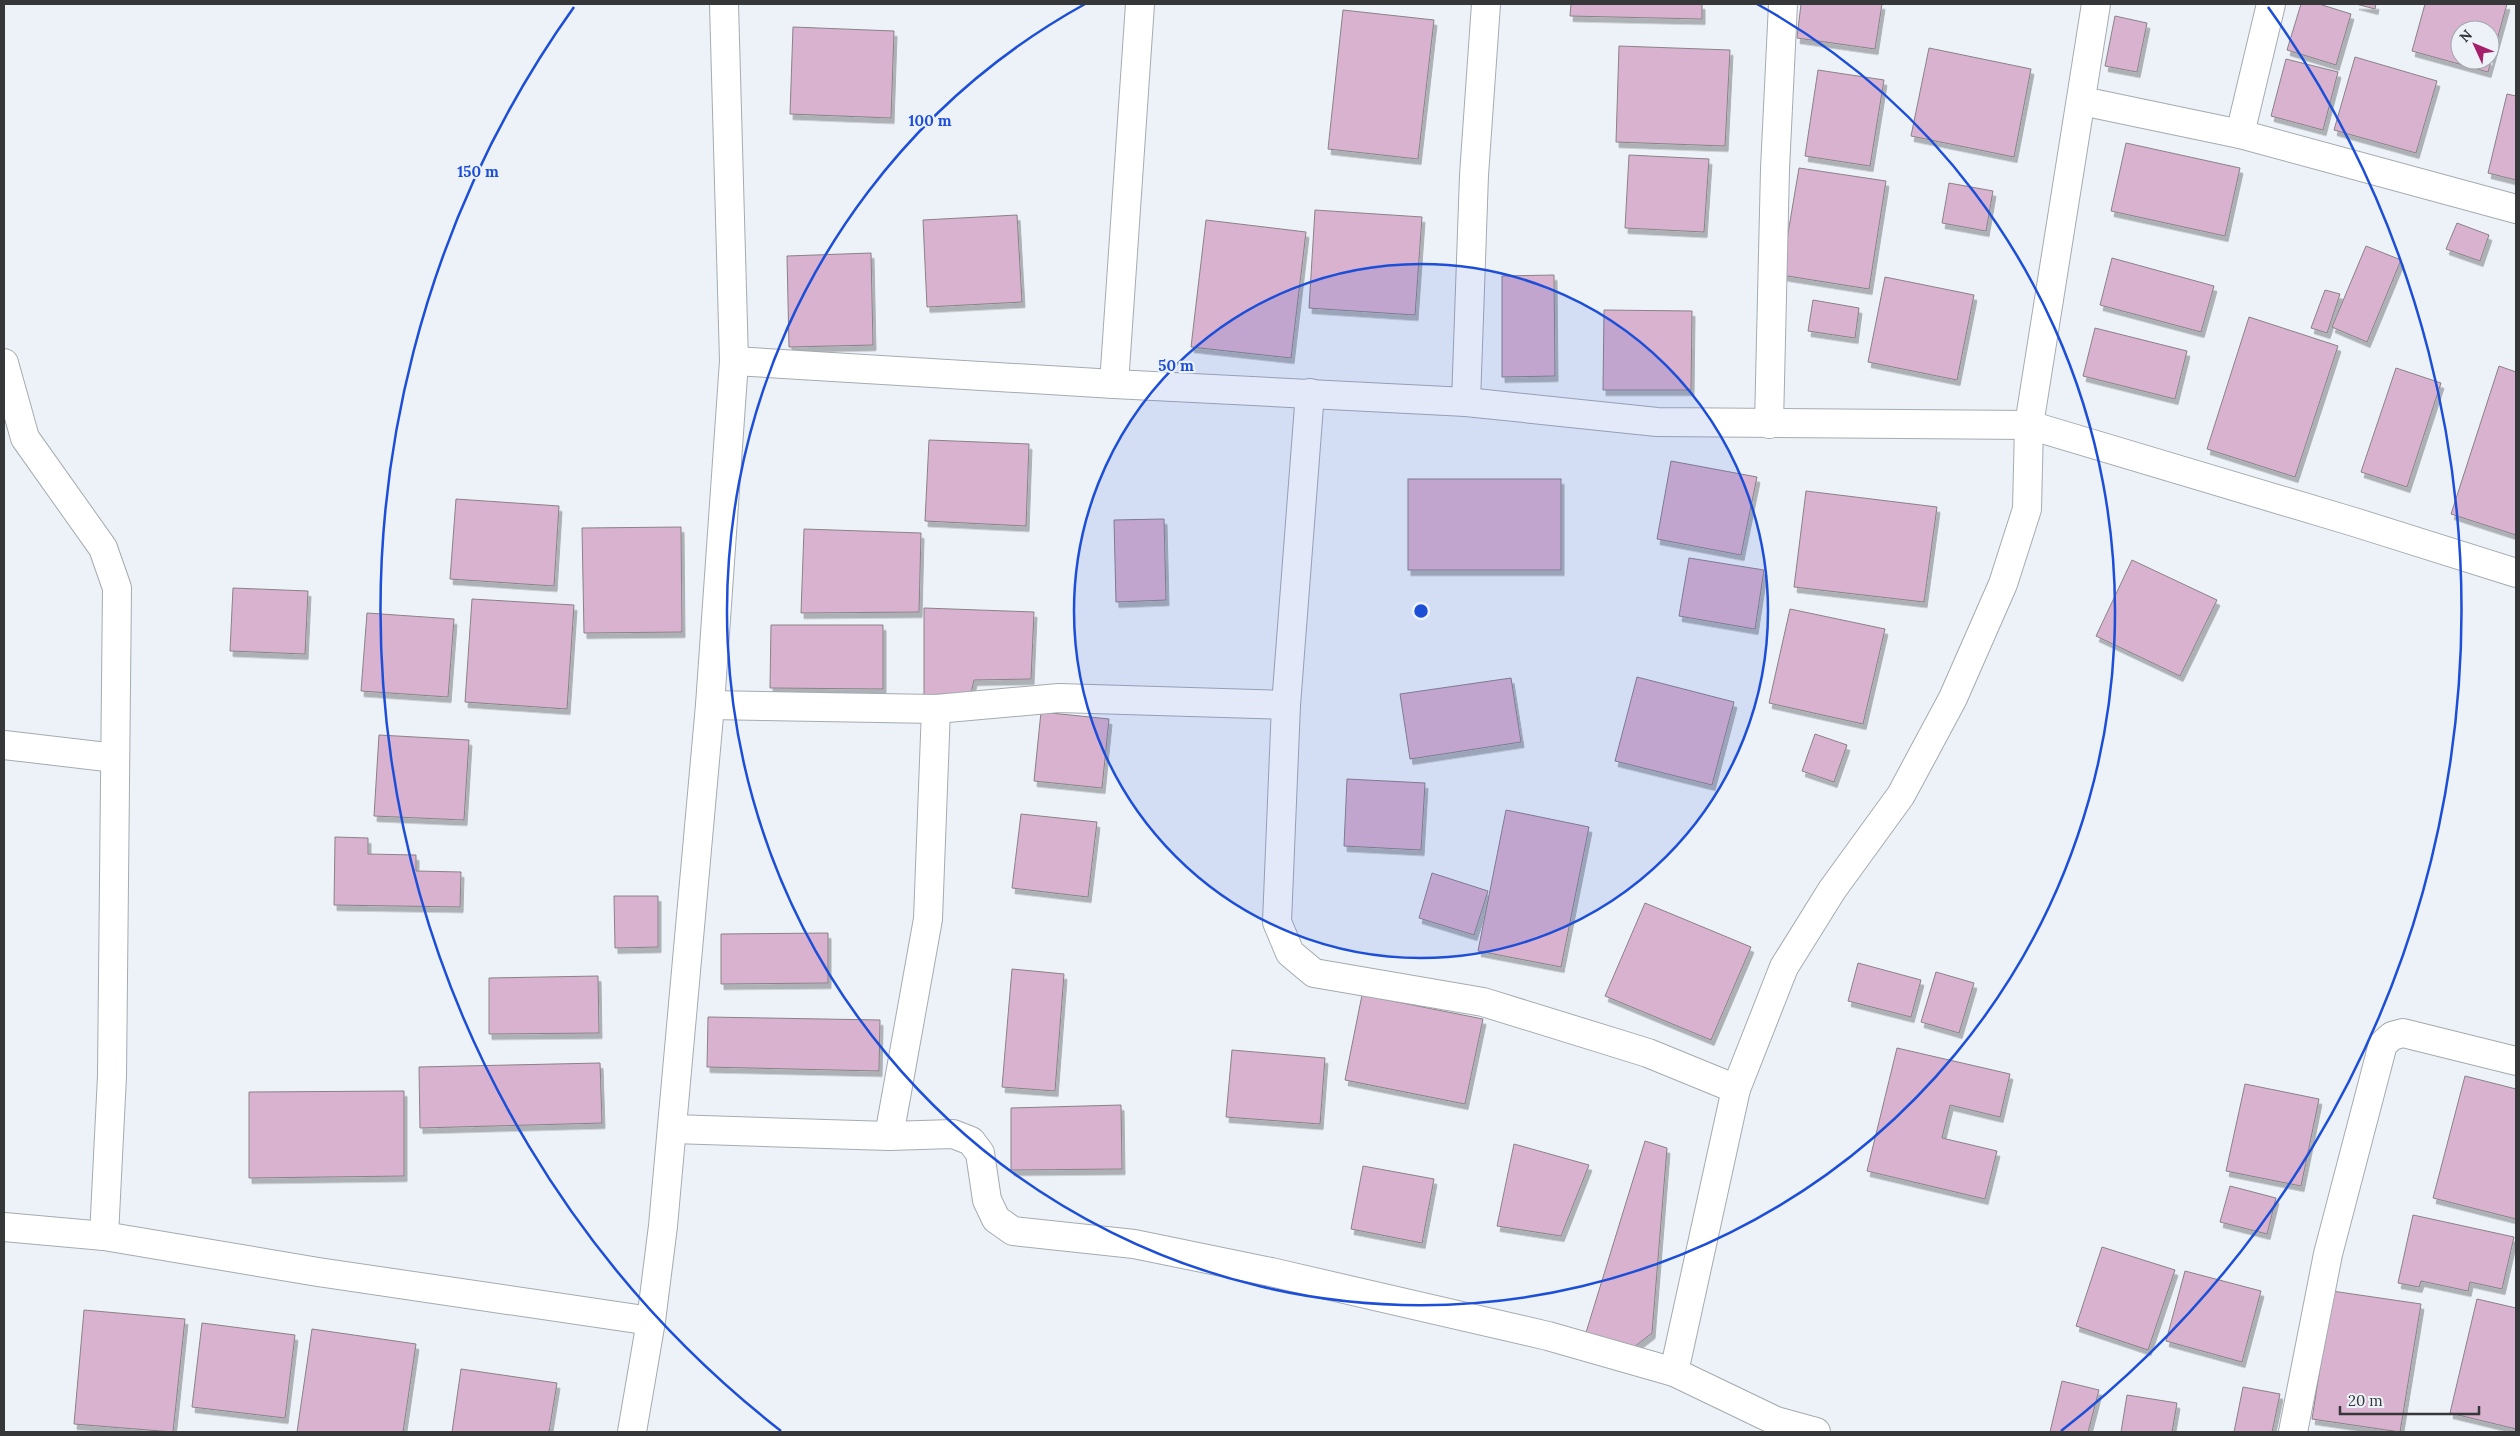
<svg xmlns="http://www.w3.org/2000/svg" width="2520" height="1436" font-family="Lora,serif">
<defs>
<filter id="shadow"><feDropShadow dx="3" dy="5.5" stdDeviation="0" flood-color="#0004"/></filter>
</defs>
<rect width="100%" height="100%" fill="#ecf2f8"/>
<g fill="#d8b2ce" stroke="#898287" fill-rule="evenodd" filter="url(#shadow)">
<polygon points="1571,4 1702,4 1702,19 1570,16"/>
<polygon points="1801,4 1882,4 1875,49 1797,38"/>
<polygon points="2301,4 2319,4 2351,14 2336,65 2287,50"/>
<polygon points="2356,4 2376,4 2375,9"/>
<path d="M2425,4H2507L2488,72L2412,51ZM2460,30H2490V60H2460Z"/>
<polygon points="1343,10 1434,20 1418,159 1328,149"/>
<polygon points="2115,16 2147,23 2137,72 2105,66"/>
<polygon points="793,27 894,31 891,118 790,114"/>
<polygon points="1619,46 1730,50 1725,146 1616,142"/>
<polygon points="1929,48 2031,69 2014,157 1911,136"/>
<polygon points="2355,57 2437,81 2416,153 2334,130"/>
<polygon points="2286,59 2338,72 2323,130 2271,116"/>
<polygon points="1818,70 1884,80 1870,166 1805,156"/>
<polygon points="2507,94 2516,96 2516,180 2488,173"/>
<polygon points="2126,143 2240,168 2225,236 2111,211"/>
<polygon points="1629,155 1709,159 1704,232 1625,228"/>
<polygon points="1799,168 1886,181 1869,289 1781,275"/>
<polygon points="1949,183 1993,191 1986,231 1942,223"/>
<polygon points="1315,210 1422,217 1415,315 1309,308"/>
<polygon points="1017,215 1022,302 927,307 923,220"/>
<polygon points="1206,220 1306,232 1291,358 1191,347"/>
<polygon points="2457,223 2489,235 2480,261 2446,249"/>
<polygon points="2366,246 2401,260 2367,342 2332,327"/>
<polygon points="871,253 873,345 789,347 787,256"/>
<polygon points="2112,258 2214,286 2201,332 2100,305"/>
<polygon points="1554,275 1555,376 1502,377 1502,276"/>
<polygon points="1885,277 1974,295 1957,380 1868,362"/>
<polygon points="2325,290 2340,294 2327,333 2311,328"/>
<polygon points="1813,300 1859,308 1855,338 1808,331"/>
<polygon points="1604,310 1692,311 1691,390 1603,390"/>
<polygon points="2249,317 2338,346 2295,477 2207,449"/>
<polygon points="2095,328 2187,351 2175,399 2083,376"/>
<polygon points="2499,366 2516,372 2516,535 2451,514"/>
<polygon points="2396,368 2441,383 2407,487 2361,472"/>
<polygon points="929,440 1029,444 1026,526 925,521"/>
<polygon points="1671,461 1757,477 1741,555 1657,539"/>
<rect x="1408" y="479" width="153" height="91"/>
<polygon points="1806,491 1937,507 1924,602 1794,587"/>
<polygon points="456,499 559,506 554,586 450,579"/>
<polygon points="1164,519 1166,600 1116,602 1114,520"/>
<polygon points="681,527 682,632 584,633 582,528"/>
<polygon points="804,529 921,533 919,612 801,613"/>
<polygon points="1689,558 1764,570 1755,629 1679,616"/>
<polygon points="2132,560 2217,600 2180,676 2096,636"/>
<polygon points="233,588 308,591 305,654 230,651"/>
<polygon points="472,599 574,605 567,709 465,702"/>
<polygon points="924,608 1034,612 1031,679 974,680 971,693 924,695"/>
<polygon points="1790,609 1885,629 1863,724 1769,703"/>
<polygon points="367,613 454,619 448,697 361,691"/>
<polygon points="771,625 883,625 883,689 770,688"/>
<polygon points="1637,677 1734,702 1712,785 1615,761"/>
<polygon points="1511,678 1521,742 1410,759 1400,694"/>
<polygon points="1041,712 1109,719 1102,788 1034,781"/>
<polygon points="1815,734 1847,745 1834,782 1802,771"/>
<polygon points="379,735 469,740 464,820 374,816"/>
<polygon points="1347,779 1425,783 1421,850 1344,846"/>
<polygon points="1506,810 1589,827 1561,967 1478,951"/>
<polygon points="1021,814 1097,822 1088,897 1012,888"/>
<polygon points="335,837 368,838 368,854 416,855 416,871 461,872 460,907 334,905"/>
<polygon points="1432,873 1488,891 1474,935 1419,918"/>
<polygon points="614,896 658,896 658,947 615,948"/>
<polygon points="1645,903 1751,947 1711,1040 1605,996"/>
<polygon points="828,933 828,983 721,984 721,934"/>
<polygon points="1858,963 1921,980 1911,1017 1848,1001"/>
<polygon points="1012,969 1064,974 1055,1091 1002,1087"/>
<polygon points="1936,972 1974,983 1959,1033 1921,1022"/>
<polygon points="598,976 599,1033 489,1034 489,978"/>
<polygon points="1362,995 1483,1019 1465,1104 1345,1080"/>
<polygon points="708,1017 880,1020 879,1071 707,1067"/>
<polygon points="1897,1048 2010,1074 2000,1117 1950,1105 1942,1138 1997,1151 1985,1199 1867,1171"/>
<polygon points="1232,1050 1325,1058 1320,1124 1226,1117"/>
<polygon points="600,1063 602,1123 420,1128 419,1067"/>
<polygon points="2465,1076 2516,1089 2516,1219 2433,1198"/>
<polygon points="2245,1084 2319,1099 2301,1186 2226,1171"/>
<polygon points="404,1091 404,1176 249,1178 249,1092"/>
<polygon points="1121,1105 1122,1169 1011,1170 1011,1108"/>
<polygon points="1645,1141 1667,1148 1652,1333 1625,1354 1584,1339"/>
<polygon points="1514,1144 1589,1165 1561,1236 1497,1226"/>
<polygon points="1363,1166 1434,1179 1422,1243 1351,1229"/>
<polygon points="2230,1186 2276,1198 2267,1234 2220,1222"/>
<polygon points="2413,1215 2514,1237 2502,1289 2470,1282 2468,1291 2421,1281 2419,1287 2398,1283"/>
<polygon points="2102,1247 2175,1270 2148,1350 2076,1326"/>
<polygon points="2185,1271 2261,1291 2242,1362 2166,1341"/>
<polygon points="2332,1291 2421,1304 2400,1432 2312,1419"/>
<polygon points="2477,1299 2516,1308 2516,1429 2450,1413"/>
<polygon points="84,1310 185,1319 173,1432 74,1424"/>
<polygon points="202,1323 295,1335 285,1418 192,1407"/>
<polygon points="312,1329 416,1344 403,1432 297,1432"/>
<polygon points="461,1369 557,1383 549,1432 452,1432"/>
<polygon points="2062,1381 2099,1390 2088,1432 2050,1432"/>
<polygon points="2243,1387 2280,1394 2272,1432 2234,1432"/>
<polygon points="2127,1395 2177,1403 2172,1432 2121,1432"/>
</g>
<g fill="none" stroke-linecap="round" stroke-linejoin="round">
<defs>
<g id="minor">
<polyline points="2082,101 2240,134 2516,209"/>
<polyline points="2240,134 2271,4"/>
<polyline points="734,361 1114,384 1466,402 1657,422 2029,425 2354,522 2516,573"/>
<polyline points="4,363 25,438 103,548 117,588 112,1076 104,1236"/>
<polyline points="1114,384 1140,4"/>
<polyline points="1310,393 1286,705 1277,922 1290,953 1314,973 1483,1002 1648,1053 1736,1089"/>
<polyline points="1466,402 1474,175 1486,4"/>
<polyline points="1769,424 1775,169 1783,4"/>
<polyline points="710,705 936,709 1059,698 1286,705"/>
<polyline points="4,745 115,758"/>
<polyline points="673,1129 889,1136 953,1134 971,1141 980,1153 987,1200 996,1219 1013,1231 1134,1244 1271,1272 1548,1336 1674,1372 1776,1421 1816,1432"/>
<polyline points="889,1136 928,919 936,709"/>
<polyline points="4,1227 104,1236 318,1272 651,1321"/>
<polyline points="1674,1372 1736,1089 1784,967 1832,890 1901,795 1953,698 2003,584 2027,509 2029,425 2096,4"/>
<polyline points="2293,1432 2328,1254 2383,1044 2392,1036 2403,1033 2516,1061"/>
</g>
<polyline id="tertiary" points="632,1432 651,1321 663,1226 710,705 734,361 724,4"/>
</defs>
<use href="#minor" stroke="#a5abb1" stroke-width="30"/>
<use href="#tertiary" stroke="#a5abb1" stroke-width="30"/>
<use href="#minor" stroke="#fff" stroke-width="28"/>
<use href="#tertiary" stroke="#fff" stroke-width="28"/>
</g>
<circle cx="1421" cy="611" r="347" fill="#1d4ed8" fill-opacity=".12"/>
<g fill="none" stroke="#1d4ed8" stroke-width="2.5">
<circle cx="1421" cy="611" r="347"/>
<path d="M1757 4A694 694 0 1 1 1085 4"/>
<path d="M781 1431A1040 1040 0 0 1 574 7M2268 7A1040 1040 0 0 1 2061 1431"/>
</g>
<circle cx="1421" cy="611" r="8" fill="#1d4ed8" stroke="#ecf2f8" stroke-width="2.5"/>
<g font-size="15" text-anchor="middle" font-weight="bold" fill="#1d4ed8" stroke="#ecf2f8" stroke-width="4.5" stroke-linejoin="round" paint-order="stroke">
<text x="930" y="126">100 m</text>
<text x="478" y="177">150 m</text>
<text x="1176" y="371">50 m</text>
</g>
<rect width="2520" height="1436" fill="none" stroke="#353739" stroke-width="10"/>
<g transform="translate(2475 45) rotate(314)"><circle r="24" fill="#ecf2f8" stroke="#a3a7ac"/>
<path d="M0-4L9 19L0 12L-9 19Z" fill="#a51f69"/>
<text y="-8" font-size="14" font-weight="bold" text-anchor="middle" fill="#353739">N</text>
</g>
<path d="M2340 1406v8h139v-8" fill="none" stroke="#353739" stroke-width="2.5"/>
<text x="2348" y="1406" font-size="15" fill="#353739" stroke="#ecf2f8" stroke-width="4" paint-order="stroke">20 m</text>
</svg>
